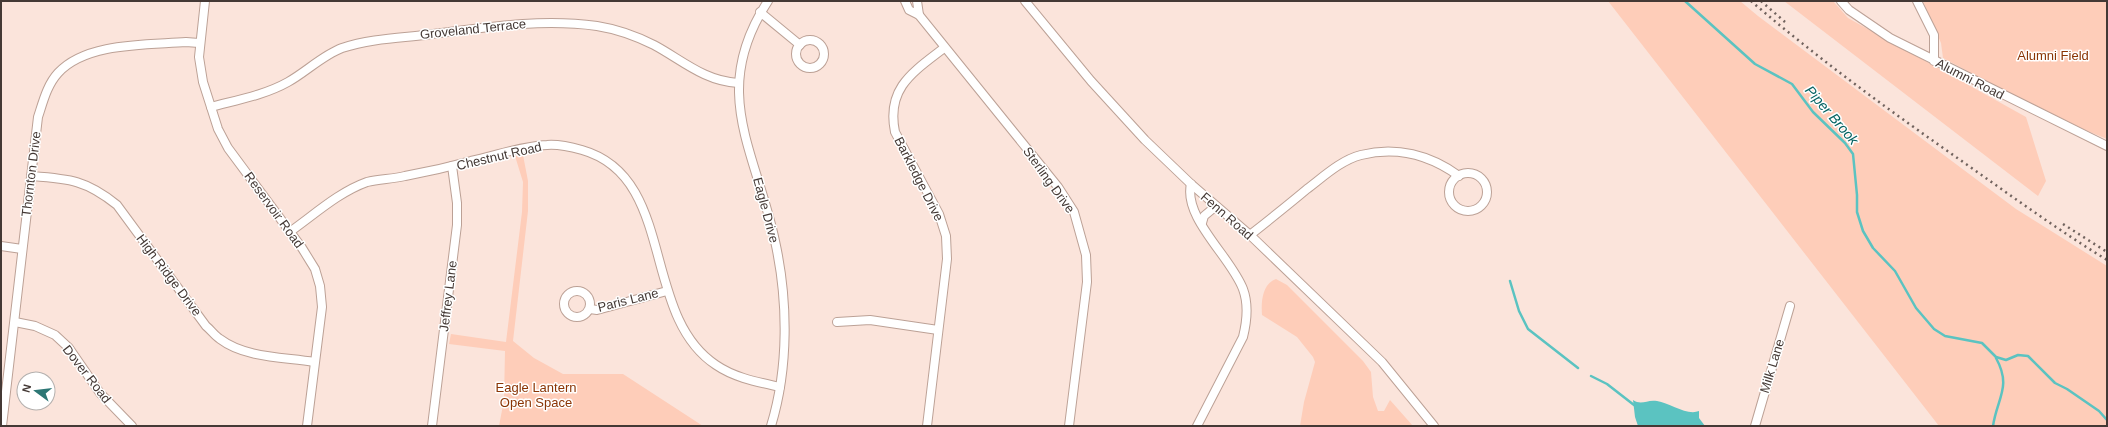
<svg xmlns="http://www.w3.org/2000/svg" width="2108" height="427" font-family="Arial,sans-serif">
<rect width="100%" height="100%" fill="#fbe4db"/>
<g fill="#fecdb9">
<polygon points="1608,1 1740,1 1758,16 2016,209 2107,266 2107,426 1939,426"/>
<polygon points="1784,1 1833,1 1848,18 2026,117 2046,181 2038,196"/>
<polygon points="1923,1 2107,1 2107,139 2056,118 1943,58 1941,43"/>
<polygon points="523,155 528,181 528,211 513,341 534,358 563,374 623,374 703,426 499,426 504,400 505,351 449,344 451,334 506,342 522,212 523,182 515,156"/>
<path d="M1276,279L1287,285L1363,361L1371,372L1373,397L1378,411H1384L1390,400L1413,426H1300L1304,402L1315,362L1313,357L1297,337L1262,315C1261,302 1262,284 1276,279Z"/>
</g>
<path fill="#5bc3c1" d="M1633,400C1642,406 1647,399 1657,401C1670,403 1687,416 1699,411V418L1705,426H1638L1635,417Z"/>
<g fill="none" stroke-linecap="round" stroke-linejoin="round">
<g stroke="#5bc3c1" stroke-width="2.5">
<polyline points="1685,1 1755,64 1792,84 1813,112 1845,143 1853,154 1857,195 1857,212 1863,231 1873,248 1895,271 1916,308 1934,329 1945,336 1982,343 1996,357 2006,360 2018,355 2028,356 2055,383 2067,389 2099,411 2107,420"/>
<polyline points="1510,281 1519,311 1528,329 1578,368"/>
<polyline points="1591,376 1607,384 1634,405"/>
<path d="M1993,426C1997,398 2012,387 1996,358"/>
</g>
<defs>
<g id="minor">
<polyline points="205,1 199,57 203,82 218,129 228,148 302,248 315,269 320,286 322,307 307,426"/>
<path d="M768,1C709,91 755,149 775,241C788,300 789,367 771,426"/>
<polyline points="905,1 909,10 919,15 1058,187 1074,212 1086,255 1087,282 1069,426"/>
<polyline points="917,1 919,15"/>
<polyline points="1025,1 1091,81 1145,140 1191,184 1250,235 1382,362 1434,426"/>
<polyline points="1841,1 1849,10 1890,38 2107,146"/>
<polyline points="1917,1 1934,35 1934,61"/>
<polyline points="760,12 800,45"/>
<circle cx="810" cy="54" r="14"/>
<path d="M211,107C237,100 265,95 288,82C306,72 323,55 342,48C369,39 398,38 425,35C482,28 539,18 597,26C616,29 636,36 654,45C682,60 704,81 738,83"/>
<circle cx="1468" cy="192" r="19"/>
<path d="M31,176C70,179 86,180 117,205L206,326C211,330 215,336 220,339C245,358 284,357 314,362"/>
<path d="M1191,184C1183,218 1231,257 1243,289C1249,305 1247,321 1243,337L1197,426"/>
<polyline points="1202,223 1204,216 1216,206"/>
<path d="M291,231C315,214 339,192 367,182C379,179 393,179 405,176C427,172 449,167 471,161C495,156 521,146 547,145C558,144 571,147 582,150C677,177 640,315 716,365C735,378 758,382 780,387"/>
<path d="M1250,235C1269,220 1288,205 1307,189C1323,177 1341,160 1361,155C1396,146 1430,155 1459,176"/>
<polyline points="1,246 22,249"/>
<circle cx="577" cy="304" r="13"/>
<polyline points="590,309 597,310 667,291"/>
<polyline points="15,322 35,326 55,335 69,348 100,393 132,426"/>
<polyline points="837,322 870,320 938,330"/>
<path d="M2,426L38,117C43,102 47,85 58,73C86,42 148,45 186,42L199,43"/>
<polyline points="432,426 457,225 457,203 452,166"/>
<path d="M927,426L947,259L946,236L939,214L895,132C886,88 913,72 944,48"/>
<polyline points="1755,426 1790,306"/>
</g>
</defs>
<use href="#minor" stroke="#bca196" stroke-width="10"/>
<use href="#minor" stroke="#fff" stroke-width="8"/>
<g stroke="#71635e" stroke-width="2.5" stroke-dasharray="2 4" stroke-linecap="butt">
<path d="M1751,1C1816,57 1886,108 1956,157C2006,192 2055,228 2107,260"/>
<polyline points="1761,1 1785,22"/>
<polyline points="2063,224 2107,252"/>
</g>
</g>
<g text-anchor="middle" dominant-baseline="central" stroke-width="3" stroke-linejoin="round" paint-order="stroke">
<g font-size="13" fill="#443935" stroke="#fff">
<text transform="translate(473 29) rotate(-6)">Groveland Terrace</text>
<text transform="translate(1970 79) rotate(27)">Alumni Road</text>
<text transform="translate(499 156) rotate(-13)">Chestnut Road</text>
<text transform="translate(31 174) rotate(-83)">Thornton Drive</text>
<text transform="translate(919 179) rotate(63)">Barkledge Drive</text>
<text transform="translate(1049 180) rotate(54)">Sterling Drive</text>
<text transform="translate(274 210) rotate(54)">Reservoir Road</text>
<text transform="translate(766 210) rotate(75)">Eagle Drive</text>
<text transform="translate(1227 216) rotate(41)">Fenn Road</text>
<text transform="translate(169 275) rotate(53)">High Ridge Drive</text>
<text transform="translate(448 296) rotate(-83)">Jeffrey Lane</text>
<text transform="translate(628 300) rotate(-14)">Paris Lane</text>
<text transform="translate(1772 366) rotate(-73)">Milk Lane</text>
<text transform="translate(87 374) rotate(52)">Dover Road</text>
</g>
<g font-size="13" fill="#8a3505" stroke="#fff">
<text x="2053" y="55">Alumni Field</text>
<text x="536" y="387">Eagle Lantern<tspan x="536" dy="15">Open Space</tspan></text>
</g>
<g font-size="14" font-style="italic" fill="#066362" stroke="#fff">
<text transform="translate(1832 115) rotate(49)">Piper Brook</text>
</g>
</g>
<rect width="2108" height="427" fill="none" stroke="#443935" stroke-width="4"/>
<g transform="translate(36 391) rotate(285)"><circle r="19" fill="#ffffff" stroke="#b4b0ae"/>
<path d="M0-3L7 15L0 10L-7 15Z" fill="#2d7775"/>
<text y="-6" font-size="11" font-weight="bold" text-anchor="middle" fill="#443935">N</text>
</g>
</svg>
